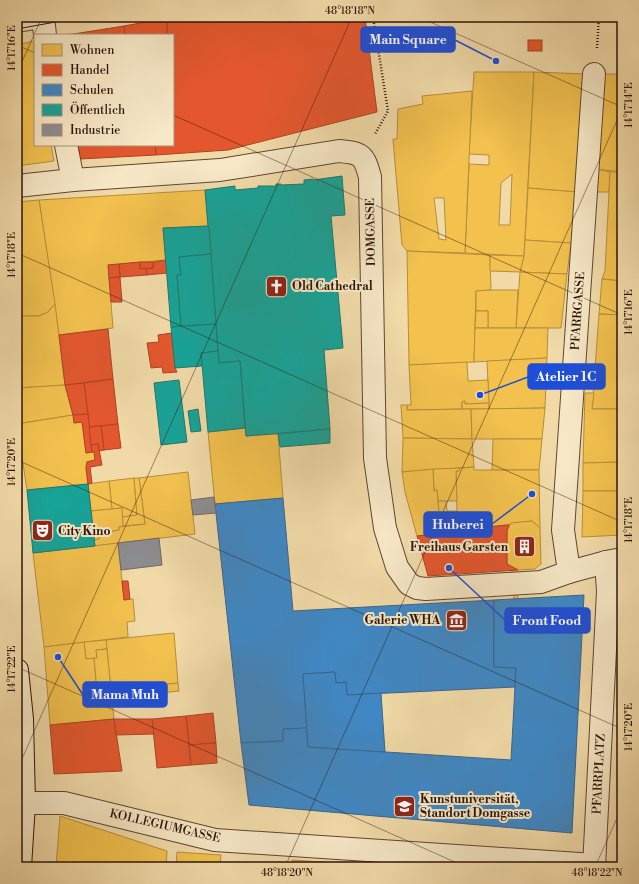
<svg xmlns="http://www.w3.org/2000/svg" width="639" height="884" font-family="'Libre Bodoni',serif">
<rect width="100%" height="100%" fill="#f1daa8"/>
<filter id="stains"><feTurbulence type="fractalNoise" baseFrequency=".005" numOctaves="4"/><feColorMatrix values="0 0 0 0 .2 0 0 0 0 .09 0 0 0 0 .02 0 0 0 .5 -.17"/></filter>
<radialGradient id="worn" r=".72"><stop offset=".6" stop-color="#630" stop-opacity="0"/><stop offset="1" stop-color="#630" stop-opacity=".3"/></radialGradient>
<g fill="#f2c14e" stroke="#b78d3a" fill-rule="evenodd">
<polygon points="34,41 35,145 51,145 54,161 17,166 17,45"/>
<path d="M474,72H534L524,256L465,253L469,164L489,165V155L469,154ZM512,174L510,225H499L501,183Z"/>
<polygon points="534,72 586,74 577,192 528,188"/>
<polygon points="603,74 622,74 622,172 596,169"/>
<path d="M472,91L465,253L407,251L402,245L393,139H397L398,109L423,104L422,96ZM434,198H444L446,240L439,239Z"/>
<polygon points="596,169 610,172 609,192 593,192"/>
<polygon points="610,172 622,172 622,281 602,279 605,271"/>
<polygon points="528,188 577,192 571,243 525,240"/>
<polygon points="205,190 209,226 163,228 166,260 108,265 113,328 59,335 39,200"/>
<polygon points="39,200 55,304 48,312 39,316 17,316 17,202"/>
<polygon points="525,240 571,243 567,274 520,272 524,256"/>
<polygon points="407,251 490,255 491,290 476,291 474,362 409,365"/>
<polygon points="490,255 524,256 520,272 490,271"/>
<polygon points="520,272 567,274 561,328 516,328"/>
<polygon points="602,279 622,281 622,315 599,314"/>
<polygon points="491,290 518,290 516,328 488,328 488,311 476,311 476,291"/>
<polygon points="55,304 65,385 17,388 17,316 39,316 48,312"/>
<polygon points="476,311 488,311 488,328 475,328"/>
<polygon points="599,314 622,315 622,409 592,409"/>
<polygon points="475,328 548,328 547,358 474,362"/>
<polygon points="547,358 545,408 489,409 487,361"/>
<polygon points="467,362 468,381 488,380 489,403 465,404 465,401 462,402 462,409 407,410 407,405 411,405 409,365"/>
<polygon points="65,385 73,415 17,424 17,388"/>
<polygon points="585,393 594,393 592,409 622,409 622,462 583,463"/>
<polygon points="465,401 465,404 489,403 489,409 462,409 462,402"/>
<polygon points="401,405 407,405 407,410 471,409 472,439 403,438"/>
<polygon points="545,408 542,439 472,439 471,409"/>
<polygon points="73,415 74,423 82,422 86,453 94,452 95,460 87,462 86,468 88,484 27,490 17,424"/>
<polygon points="245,428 246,436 278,434 283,498 215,504 208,432"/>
<polygon points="403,438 472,439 474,467 402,472"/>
<polygon points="493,439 542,439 539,470 492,470"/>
<polygon points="622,462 622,491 583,491 583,463"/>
<polygon points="474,467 474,470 539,470 540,528 532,521 492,527 492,523 473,525 474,530 466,531 463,513 457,514 456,471 459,471 460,468"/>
<polygon points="460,468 459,471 456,471 457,501 438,501 437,490 434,491 433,469"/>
<polygon points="433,469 434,491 437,490 441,533 417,536 405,492 402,472"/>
<polygon points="188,472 195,534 95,546 94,540 99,539 98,533 119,530 119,527 145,524 139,478"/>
<polygon points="134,478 137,515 122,517 122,508 112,509 109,481"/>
<polygon points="134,478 139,478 145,524 123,526 122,517 137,515"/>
<polygon points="109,481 112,509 91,511 88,484"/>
<polygon points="583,491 622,491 622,535 582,537"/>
<polygon points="438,501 446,501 447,511 457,511 457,514 463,513 466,531 441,533"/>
<polygon points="122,508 123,526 119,527 119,530 98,533 99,539 94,540 91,511"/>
<polygon points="532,521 540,528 541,564 535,569 518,570 507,564 507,531 511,523"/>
<polygon points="492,523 492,527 474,528 473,525"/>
<polygon points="118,543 124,600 133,599 135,621 127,622 128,637 44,647 33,553"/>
<polygon points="511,570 514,570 518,599 514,599"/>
<polygon points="174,633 178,683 111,690 106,640"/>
<polygon points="106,640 107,649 96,650 97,658 86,659 84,642"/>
<polygon points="84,642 86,659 94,658 97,692 111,690 114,719 50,725 44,647"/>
<polygon points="107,649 111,690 97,692 94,658 97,658 96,650"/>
<polygon points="178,683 179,691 112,698 111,690"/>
<polygon points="60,816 167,851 166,867 56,867"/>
<polygon points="177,852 221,855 220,867 176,867"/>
<polygon points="292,860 394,867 292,867"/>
</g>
<g fill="#e4572e" stroke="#ad4324">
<polygon points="176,17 365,17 377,112 228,150 156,155 155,145 173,145 173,35 167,35 167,18"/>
<polygon points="167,18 167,35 125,35 124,26"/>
<polygon points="124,26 125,35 67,35"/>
<rect x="528" y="40" width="14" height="11"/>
<polygon points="78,145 155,145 156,155 80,159"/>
<polygon points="166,260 167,273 147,275 146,268 153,268 153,262"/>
<polygon points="140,262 153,262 153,268 140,269"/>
<polygon points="140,262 140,269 146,268 147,275 120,277 119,264"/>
<polygon points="119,264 120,277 109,278 108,265"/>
<polygon points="120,277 122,302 111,302 109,278"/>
<polygon points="108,329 113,379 65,385 59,335"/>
<polygon points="172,333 175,368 177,372 163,373 162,367 151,368 147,343 159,342 158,335"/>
<polygon points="113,379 118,424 89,427 84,383"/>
<polygon points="84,383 88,414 73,415 65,385"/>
<polygon points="88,414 92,452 86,453 82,422 74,423 73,415"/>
<polygon points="118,424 121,448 104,450 101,426"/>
<polygon points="101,426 104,450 99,451 98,444 91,445 89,427"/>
<polygon points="98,444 102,465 90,467 92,483 88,484 86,468 87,462 95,460 94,452 92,452 91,445"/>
<polygon points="509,525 507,531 507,564 518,570 428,576 417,536 474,530 474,528"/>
<polygon points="122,581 128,581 130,599 124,600"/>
<polygon points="213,713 216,743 189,745 186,716"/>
<polygon points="186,716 191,765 157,768 152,719"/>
<polygon points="114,719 122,771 54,774 50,725"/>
<polygon points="114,719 152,719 154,734 116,735"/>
<polygon points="216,743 217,763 191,765 189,745"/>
</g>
<g fill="#3f88c5" stroke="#3a668d">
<polygon points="283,498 293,611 494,600 494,667 516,668 515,687 347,695 346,682 336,683 335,672 303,674 307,728 283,729 283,741 241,743 215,504"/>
<polygon points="584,595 572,833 249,805 241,743 283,741 283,729 307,728 308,747 511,760 516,668 494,667 494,600"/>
<polygon points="335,672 336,683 346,682 347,695 381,693 385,752 308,747 303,674"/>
</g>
<g fill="#17a398" stroke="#1e786e">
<polygon points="342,176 345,215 331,216 343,348 324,350 330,429 246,436 240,361 219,363 205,190 235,186 235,190 258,188 258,186 276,186 276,184 281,184 281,185 304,184 304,180 313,179 313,180"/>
<polygon points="209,226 211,254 179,257 181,275 177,275 181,326 171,327 163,228"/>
<polygon points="211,254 216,324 181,326 177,275 181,275 179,257"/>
<polygon points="216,324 218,351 201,353 202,366 175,368 171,327"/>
<polygon points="218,351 219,363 240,361 245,428 208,432 201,353"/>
<polygon points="179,380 187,442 161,445 154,383"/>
<polygon points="198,409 201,431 191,432 188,411"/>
<polygon points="330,429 330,443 280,447 278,434"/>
<polygon points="88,484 95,546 33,553 27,490"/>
</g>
<g fill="#8d8d92" stroke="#70696a">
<polygon points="214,497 216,513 193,515 191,500"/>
<polygon points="159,538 162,565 121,570 118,543"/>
</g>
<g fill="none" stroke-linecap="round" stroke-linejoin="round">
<defs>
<g id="street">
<polyline points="43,17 45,35"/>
<polyline points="17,21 41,17"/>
<polyline points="66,145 73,180"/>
<path d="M17,186L73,180L220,170L339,151C362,153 364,155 370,177L375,458L385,528L397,567L409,584L417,588L426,589L541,582L569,572L606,562L622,559"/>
<polyline points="569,572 563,530 594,74"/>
<polyline points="24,803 64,803 215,840 595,865"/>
<polyline points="594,867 608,591 606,562"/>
</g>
<polyline id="secondary" points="17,670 22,719 24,803 20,867"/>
</defs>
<use href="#street" stroke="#5e4632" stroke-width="24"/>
<use href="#secondary" stroke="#2d150b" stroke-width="24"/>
<g stroke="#2d150b" stroke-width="2.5" stroke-dasharray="1 2" stroke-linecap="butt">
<polyline points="373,17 388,111 375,134"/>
<polyline points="597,48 599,17"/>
</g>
<use href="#street" stroke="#f6e7c6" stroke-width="22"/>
<use href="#secondary" stroke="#f6e7c6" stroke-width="22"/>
<polyline stroke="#2d150b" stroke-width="1" points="17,29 83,17"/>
</g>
<path fill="none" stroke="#2d150b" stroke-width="1" stroke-opacity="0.45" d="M419,17L622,107M17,45L35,53M17,73L42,17M173,115L622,315M17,253L622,522M17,460L622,729M17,667L466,867M17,770L352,17M285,867L622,109M595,867L622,807"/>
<defs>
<symbol id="church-square" viewBox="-11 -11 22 22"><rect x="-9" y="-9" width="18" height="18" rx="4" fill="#8f2418" stroke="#f6e7c6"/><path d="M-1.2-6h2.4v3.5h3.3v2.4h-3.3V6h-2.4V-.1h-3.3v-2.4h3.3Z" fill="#fff"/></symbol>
<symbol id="theatre-square" viewBox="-11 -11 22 22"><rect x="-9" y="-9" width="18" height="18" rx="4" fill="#8f2418" stroke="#f6e7c6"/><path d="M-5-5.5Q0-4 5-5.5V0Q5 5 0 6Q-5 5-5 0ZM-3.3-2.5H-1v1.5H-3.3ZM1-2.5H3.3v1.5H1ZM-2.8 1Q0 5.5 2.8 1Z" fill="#fff"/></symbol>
<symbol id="building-square" viewBox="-11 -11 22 22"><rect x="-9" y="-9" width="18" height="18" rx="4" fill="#8f2418" stroke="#f6e7c6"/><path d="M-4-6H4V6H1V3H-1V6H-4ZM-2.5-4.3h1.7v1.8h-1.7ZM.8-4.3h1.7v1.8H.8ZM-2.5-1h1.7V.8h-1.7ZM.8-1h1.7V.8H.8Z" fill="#fff"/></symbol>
<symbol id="museum-square" viewBox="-11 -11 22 22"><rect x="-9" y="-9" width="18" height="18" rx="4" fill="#8f2418" stroke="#f6e7c6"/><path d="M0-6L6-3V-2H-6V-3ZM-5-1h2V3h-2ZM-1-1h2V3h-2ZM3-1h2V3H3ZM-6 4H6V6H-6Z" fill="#fff"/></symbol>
<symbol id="university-square" viewBox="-11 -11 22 22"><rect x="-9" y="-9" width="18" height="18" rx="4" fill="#8f2418" stroke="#f6e7c6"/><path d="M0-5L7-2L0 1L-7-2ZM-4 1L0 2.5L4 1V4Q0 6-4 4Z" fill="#fff"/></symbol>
</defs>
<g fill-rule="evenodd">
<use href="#church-square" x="264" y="274" width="25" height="25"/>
<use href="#theatre-square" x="30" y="518" width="25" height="25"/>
<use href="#building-square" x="512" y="534" width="25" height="25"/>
<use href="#museum-square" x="444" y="608" width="25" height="25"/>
<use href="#university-square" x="392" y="794" width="25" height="25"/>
</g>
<g text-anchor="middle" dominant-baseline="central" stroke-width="4" stroke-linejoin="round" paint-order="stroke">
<g font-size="12" fill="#2d150b" stroke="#f6e7c6">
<text transform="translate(371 232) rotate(-91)">DOMGASSE</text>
<text transform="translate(578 311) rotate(-86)">PFARRGASSE</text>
<text transform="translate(599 774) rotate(-87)">PFARRPLATZ</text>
<text transform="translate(165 826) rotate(13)">KOLLEGIUMGASSE</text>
</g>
<g font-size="12" font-weight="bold" fill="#2d150b" stroke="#f6e7c6" text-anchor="start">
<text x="292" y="286">Old Cathedral</text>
<text x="58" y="531">City Kino</text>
<text x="508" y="547" text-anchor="end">Freihaus Garsten</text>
<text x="440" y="620" text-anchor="end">Galerie WHA</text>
<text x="420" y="799">Kunstuniversität,<tspan x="420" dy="14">Standort Domgasse</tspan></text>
</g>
</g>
<path fill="none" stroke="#1d4ed8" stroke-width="1.5" d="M496 61L455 40M480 395L528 377M532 494L492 524M449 568L505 620M58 657L83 695"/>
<g fill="#1d4ed8" stroke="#f6e7c6" stroke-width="1.5">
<circle cx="496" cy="61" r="4"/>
<circle cx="480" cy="395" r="4"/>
<circle cx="532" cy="494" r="4"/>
<circle cx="449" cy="568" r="4"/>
<circle cx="58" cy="657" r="4"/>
</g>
<g fill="#1d4ed8" stroke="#1d4ed8" stroke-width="1.5">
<rect x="361" y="27" width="94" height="25" rx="4"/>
<rect x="528" y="364" width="77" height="25" rx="4"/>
<rect x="424" y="512" width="68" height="25" rx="4"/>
<rect x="505" y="608" width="85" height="25" rx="4"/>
<rect x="83" y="682" width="84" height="25" rx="4"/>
</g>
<g font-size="13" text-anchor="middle" font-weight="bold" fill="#fff">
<text x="408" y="44">Main Square</text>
<text x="566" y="381">Atelier 1C</text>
<text x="458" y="529">Huberei</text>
<text x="547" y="625">Front Food</text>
<text x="125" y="699">Mama Muh</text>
</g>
<rect width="639" height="884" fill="none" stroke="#f1daa8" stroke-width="44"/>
<rect x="34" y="34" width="140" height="112" fill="#f6e7c6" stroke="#a6937b"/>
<rect x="42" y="44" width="20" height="12" fill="#f2c14e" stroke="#a6937b"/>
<text x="70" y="54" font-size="12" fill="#2d150b">Wohnen</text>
<rect x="42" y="64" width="20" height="12" fill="#e4572e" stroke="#a6937b"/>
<text x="70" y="74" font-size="12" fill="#2d150b">Handel</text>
<rect x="42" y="84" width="20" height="12" fill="#3f88c5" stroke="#a6937b"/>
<text x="70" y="94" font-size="12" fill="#2d150b">Schulen</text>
<rect x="42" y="104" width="20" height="12" fill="#17a398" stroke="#a6937b"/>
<text x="70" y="114" font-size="12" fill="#2d150b">Öffentlich</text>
<rect x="42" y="124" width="20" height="12" fill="#8d8d92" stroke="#a6937b"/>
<text x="70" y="134" font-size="12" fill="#2d150b">Industrie</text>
<rect x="22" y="22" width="595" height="840" fill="none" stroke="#2d150b" stroke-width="1.5"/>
<g font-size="10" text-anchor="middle" fill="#2d150b">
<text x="350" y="14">48°18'18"N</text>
<text transform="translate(11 48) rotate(-90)" y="4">14°17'16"E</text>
<text transform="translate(628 105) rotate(-90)" y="4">14°17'14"E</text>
<text transform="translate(11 255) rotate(-90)" y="4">14°17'18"E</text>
<text transform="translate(628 312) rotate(-90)" y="4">14°17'16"E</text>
<text transform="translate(11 462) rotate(-90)" y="4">14°17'20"E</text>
<text transform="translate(628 520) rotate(-90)" y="4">14°17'18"E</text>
<text transform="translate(11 669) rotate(-90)" y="4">14°17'22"E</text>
<text transform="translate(628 727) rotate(-90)" y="4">14°17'20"E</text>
<text x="287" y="876">48°18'20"N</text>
<text x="597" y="876">48°18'22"N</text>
</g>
<rect width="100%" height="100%" filter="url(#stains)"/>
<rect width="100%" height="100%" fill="url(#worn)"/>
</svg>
